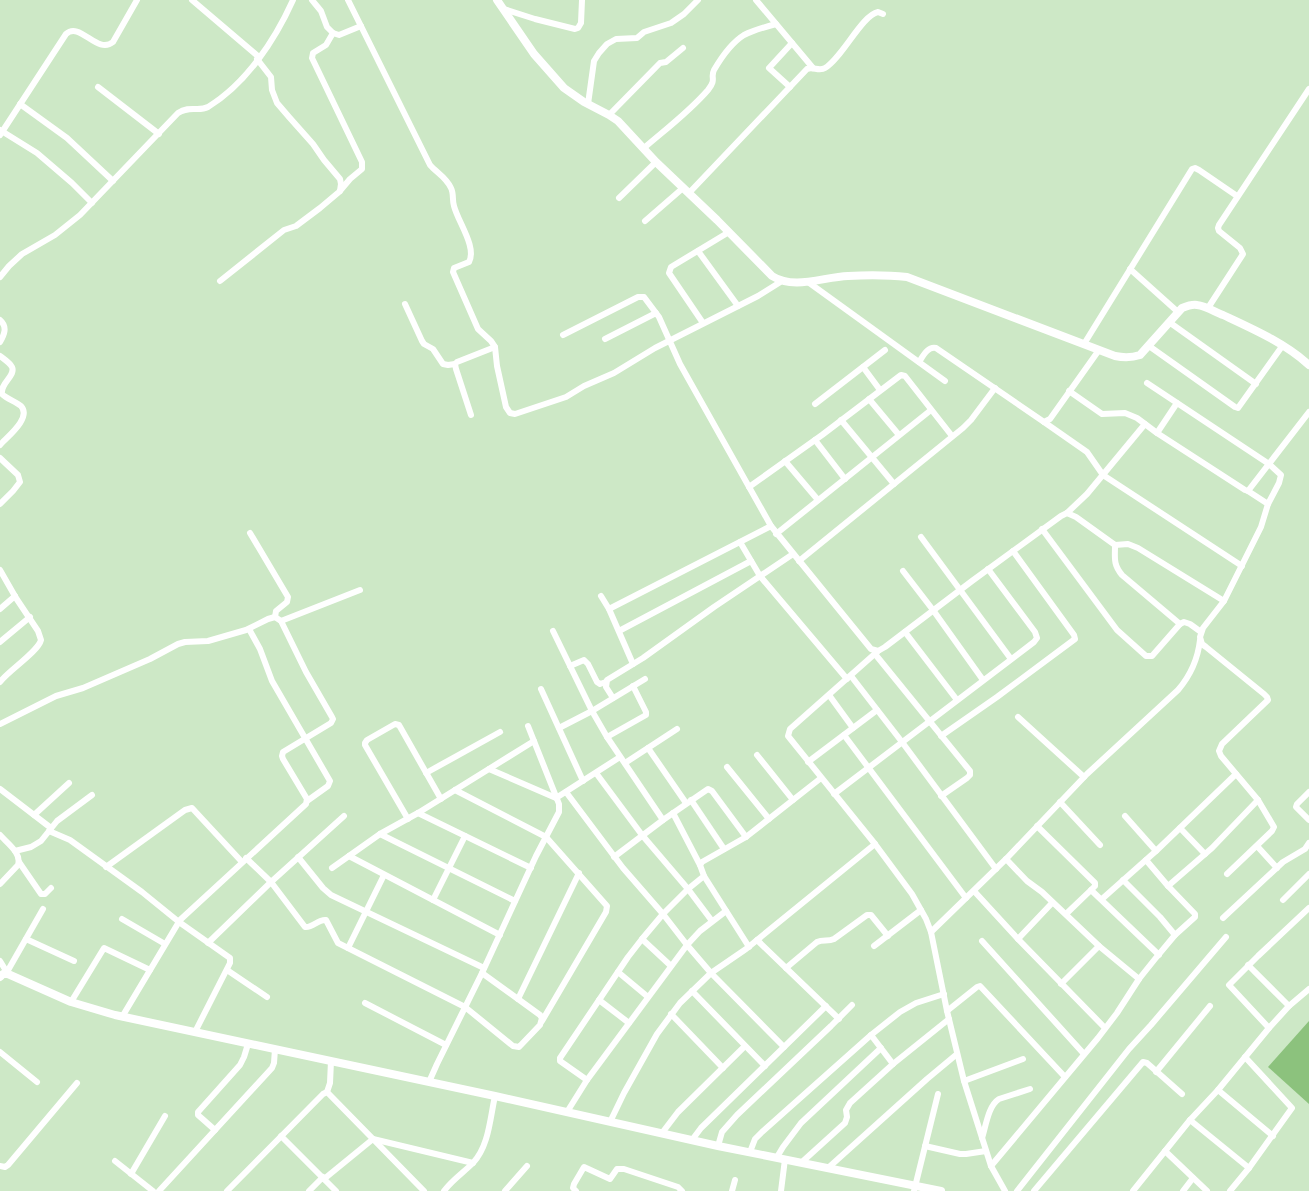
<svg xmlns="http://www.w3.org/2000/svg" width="1309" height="1191" font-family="Lato,sans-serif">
<rect width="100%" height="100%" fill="#cde8c6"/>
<polygon fill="#8cc27d" points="1309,1021 1309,1104 1268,1067"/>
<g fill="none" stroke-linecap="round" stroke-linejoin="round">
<g stroke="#fff" stroke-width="6">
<polyline points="192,0 259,57"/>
<polyline points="312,0 321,11 327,27 333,33 339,35 361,26"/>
<path d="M348,0L430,165C437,173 446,177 451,188C454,194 452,200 454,206C458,222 477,247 469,262L454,268L453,272L478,329L491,341L495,347L497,366L506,407L510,413L515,414L566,397L584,386L614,373L655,348L758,296L782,281"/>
<polyline points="756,0 813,68"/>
<polyline points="504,9 535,19 575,29 578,28 581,23 582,0"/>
<polyline points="257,59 271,77 272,90 277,103 289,117 313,144 324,160 340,179 341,184 340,191"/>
<polyline points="98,87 159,134"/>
<polyline points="790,87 769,68 792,43"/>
<polyline points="20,104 67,138 113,181"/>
<polyline points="588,104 594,61 599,53 607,44 616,39 637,38 644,32 671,23 684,14 698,0"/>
<polyline points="609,115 660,63 666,62 683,48"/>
<polyline points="0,130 37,153 72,183 92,203"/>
<path d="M0,135L66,34C80,21 97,55 113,42L137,0"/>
<path d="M644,148C666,129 689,112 708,90C717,79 710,78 714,70C721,58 731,43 744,35C754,30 765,27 776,24"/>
<path d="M689,193L807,69C813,66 819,72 825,68C842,58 862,15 878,12L883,14"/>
<polyline points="619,198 656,162"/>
<polyline points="645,221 683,188"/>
<polyline points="698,251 738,306"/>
<polyline points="1130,269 1178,312"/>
<path d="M0,277L9,266L22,254L55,235L80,215L178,113C190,105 198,112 208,107C246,84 275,40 293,0"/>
<polyline points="220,281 284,230 296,226 320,208 339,192 350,179 362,169 362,162 312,58 313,53 326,45 333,33"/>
<polyline points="808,282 945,381"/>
<polyline points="405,304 422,341 424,344 433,349 443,364 448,365 455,364"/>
<polyline points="1208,308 1243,254 1240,248 1219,231 1218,228 1219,225 1309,89"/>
<path d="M0,320C8,327 4,335 0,342"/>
<polyline points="1169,322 1256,384"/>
<polyline points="703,323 669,273 671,267 729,232"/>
<polyline points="563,335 638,297 644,297 659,317 680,364 771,526 871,649 878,651 885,647 972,581 1061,516 1067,513 1076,517 1115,545 1128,544 1138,548 1224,601"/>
<polyline points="605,339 656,313"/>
<polyline points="1084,344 1192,169 1195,168 1199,170 1237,196"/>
<polyline points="1149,346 1235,407 1238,408 1283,345"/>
<path d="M0,356C4,359 10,363 12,367C16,376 0,383 2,394C7,399 15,401 21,406C32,418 7,437 0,445"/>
<path d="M919,362C923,356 928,346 936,348L1044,422L1050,419L1099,350"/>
<polyline points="863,367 880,390"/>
<polyline points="1147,383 1269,464 1281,475 1279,483 1268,504 1261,527 1224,601 1203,628 1200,637 1202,644 1206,647 1264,694 1267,697 1268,700 1222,744 1219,751 1221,756 1258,800 1274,827 1272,831 1227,874"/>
<polyline points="1069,391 1102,414 1125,413 1137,418 1157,433 1245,490 1248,491 1309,412"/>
<polyline points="869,399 899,435"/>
<polyline points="815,404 885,350"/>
<polyline points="471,415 456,369 455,364 457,362 495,347"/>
<polyline points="841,420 894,484"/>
<polyline points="1044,422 1087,452 1103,475 1242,566"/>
<polyline points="1157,433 1177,403"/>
<polyline points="815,440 845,479"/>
<polyline points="0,458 18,475 20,482 13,491 0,504"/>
<polyline points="785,461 818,500"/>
<polyline points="749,487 822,435 901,375 905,376 952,436"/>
<polyline points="1248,491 1268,504"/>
<polyline points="1067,513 1087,494 1145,424"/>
<polyline points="1042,529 1117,630 1146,656 1152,656 1180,624 1184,622 1190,624 1201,632"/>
<polyline points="250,533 288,597 287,602 276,611 275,617"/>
<polyline points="776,534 931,410"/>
<polyline points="921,537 1011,659"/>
<polyline points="740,542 760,576 847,679"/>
<path d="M1115,545C1115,558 1113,564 1122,575L1180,624"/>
<polyline points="799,561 963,428 971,420 995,388"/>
<path d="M0,570L16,598L38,631L41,640C38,652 9,670 0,682"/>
<polyline points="903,571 933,610 983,680"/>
<polyline points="601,596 609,609 633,664"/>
<polyline points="0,609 15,596"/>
<polyline points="609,609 771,526"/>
<polyline points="281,621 360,590"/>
<polyline points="249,629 260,649 272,681 330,781 328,786 307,801"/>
<polyline points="553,631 592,711 559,728"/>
<polyline points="619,631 751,561"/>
<polyline points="905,632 957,700"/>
<polyline points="0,642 30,617"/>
<polyline points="878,651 790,729 788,736 875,844 912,894 926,919 931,932 947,1011 964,1081 991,1166 1005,1191"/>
<polyline points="875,654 970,771 970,775 967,778 941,796"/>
<polyline points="570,666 584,660 588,664 597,682 600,684 606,682"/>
<polyline points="851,676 902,742 996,869"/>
<polyline points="645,679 592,711 607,737 663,820"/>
<polyline points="541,689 583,781"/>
<polyline points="829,695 853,728"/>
<polyline points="613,698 606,687 607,680 643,658 714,607 793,554"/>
<polyline points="1018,717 1084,777"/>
<polyline points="0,724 56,696 83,688 150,659 178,644 185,642 208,641 246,630 268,619 275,617 281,621 306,672 332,717 333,719 331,723 283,752 282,756 283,759 307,799 306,804 180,920 122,1017"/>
<polyline points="844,735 966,898"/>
<polyline points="941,736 997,697 1075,639 1074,635 1013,551"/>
<polyline points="607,737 646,715 646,712 633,686"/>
<polyline points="648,748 686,803"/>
<polyline points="757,755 793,800"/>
<polyline points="808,762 877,710"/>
<polyline points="625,763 677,729"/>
<polyline points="727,767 769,819"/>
<polyline points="489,769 556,798 620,757"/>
<polyline points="426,773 500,732"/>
<polyline points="596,773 642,835 688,889 712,921"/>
<polyline points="0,789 51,828"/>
<polyline points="455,790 546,837 607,906 606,912 542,1021"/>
<polyline points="566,792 623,868 663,914 687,945 711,973 784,1047"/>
<polyline points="1309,792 1297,804 1296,807 1309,820"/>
<polyline points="834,794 1034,642 1037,638 1035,632 988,569"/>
<polyline points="691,800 724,849"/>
<polyline points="1060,802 1100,845"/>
<polyline points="418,813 531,868"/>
<polyline points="673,813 700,865"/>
<polyline points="34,815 69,783"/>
<polyline points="1125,816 1156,851"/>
<polyline points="408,819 365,745 365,743 367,740 395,724 399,725 441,799"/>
<polyline points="1037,826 1095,883 1095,886 1091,890 1066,914"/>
<polyline points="1180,828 1205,854"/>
<polyline points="49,831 70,840 142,892 179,922 230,958 230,963 195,1032"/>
<polyline points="380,834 515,901"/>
<path d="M0,835C7,843 22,853 18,865L0,884"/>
<polyline points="1257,846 1277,868"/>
<polyline points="15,851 31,847 41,841 57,821 92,795"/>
<polyline points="349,856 500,935"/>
<polyline points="298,857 323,888 331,895 484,968"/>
<polyline points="614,857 663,820 708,789 712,791 746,837"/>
<path d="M246,858L271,882L305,927C313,928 318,919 326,920L338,943L465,1007L513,1046L519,1047L540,1025L542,1018L540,1015L482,973"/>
<polyline points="1006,859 1027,881 1042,892 1099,946 1139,979"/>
<polyline points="19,862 41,894 45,894 51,888"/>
<polyline points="106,867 185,810 192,808 242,862"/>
<polyline points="332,868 380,834 418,813 534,741"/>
<polyline points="704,876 749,947"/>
<polyline points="1123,880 1160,917 1175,935"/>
<polyline points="1168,886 1212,848 1258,800"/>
<polyline points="1091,890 1159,955"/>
<polyline points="974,891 1018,939 1105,1028"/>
<polyline points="1102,899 1156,851 1236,774"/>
<polyline points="433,900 465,836"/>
<polyline points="1283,900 1309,874"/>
<polyline points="1223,918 1283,862 1305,849 1309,843"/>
<polyline points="122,919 165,944"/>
<path d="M931,932L1006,859L1087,774L1178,690C1190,676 1198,658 1200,640"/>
<polyline points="26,939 74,961"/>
<polyline points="642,939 671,966"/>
<polyline points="1018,939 1052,903"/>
<polyline points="757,940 839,1019"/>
<polyline points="982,941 1084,1054"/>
<polyline points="208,943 271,882 344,816"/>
<polyline points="874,946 921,910"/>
<polyline points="348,948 384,875"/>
<polyline points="0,961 8,974"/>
<polyline points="1248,965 1289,1006"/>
<path d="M786,968L817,942C823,939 828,942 834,939L867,915H871L888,936"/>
<polyline points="227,970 267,997"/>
<polyline points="7,972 43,909"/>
<polyline points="618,972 648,997"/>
<polyline points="1061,984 1099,946"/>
<polyline points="692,991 765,1066"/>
<polyline points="518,999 579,873"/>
<polyline points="599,1000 629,1023"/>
<polyline points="71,1002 104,948 150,970"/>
<polyline points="365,1003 446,1045"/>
<polyline points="947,1011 977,987 980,986 1065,1077"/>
<polyline points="671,1014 723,1068"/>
<polyline points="1269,1028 1229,985 1258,956 1309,908"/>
<polyline points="871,1035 893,1064"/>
<polyline points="0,1052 37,1082"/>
<polyline points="1156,1072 1210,1006"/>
<polyline points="587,1080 560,1061 560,1058 628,957 642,939 663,914 688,889 704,876 700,865 702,862 746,837 821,778"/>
<polyline points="964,1081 1023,1059"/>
<polyline points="429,1082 437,1064 482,973 536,856 559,812 559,804 528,726"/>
<polyline points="1218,1090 1273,1136"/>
<polyline points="327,1092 330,1083 331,1061"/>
<polyline points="567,1112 587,1080 687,945 700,931 726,911"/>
<polyline points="1190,1120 1249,1168"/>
<polyline points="610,1122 624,1093 657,1034 680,1003 711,973 746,949 875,844"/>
<polyline points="215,1130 198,1115 198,1112 240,1065 244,1057 248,1044"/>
<polyline points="662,1133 678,1112 745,1046"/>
<polyline points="281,1136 336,1191"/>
<path d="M982,1138C986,1126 988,1106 999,1099L1030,1089"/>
<polyline points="692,1140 701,1128 826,1006"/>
<polyline points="718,1146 722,1132 737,1115 831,1026 852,1005"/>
<polyline points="925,1146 960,1154 966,1154 986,1151"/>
<polyline points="1165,1151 1207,1191"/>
<polyline points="750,1152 755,1139 762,1132 871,1035 900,1012 916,1003 944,994"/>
<polyline points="777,1157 783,1147 801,1123 881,1048"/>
<polyline points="115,1161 153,1191"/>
<polyline points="802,1162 845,1123 847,1117 846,1110 850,1103 893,1064 949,1019"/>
<polyline points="0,1166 5,1167 8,1165 77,1083"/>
<polyline points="991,1166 1098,1038 1117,1013 1139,979 1155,959 1175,935 1195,917 1195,914 1168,886 1146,860"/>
<polyline points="828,1168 927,1079 957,1054"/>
<polyline points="131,1174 165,1116"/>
<polyline points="324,1179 373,1139 473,1163"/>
<polyline points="159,1191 272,1068 274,1063 275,1049"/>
<polyline points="227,1191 323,1094 327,1092 424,1191"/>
<polyline points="309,1191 323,1177"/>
<path d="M444,1191C452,1180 464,1172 473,1163C489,1146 490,1118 495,1096"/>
<polyline points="505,1191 527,1166"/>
<polyline points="576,1191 573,1188 574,1184 584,1167 610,1179 617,1169 624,1169 678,1187 682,1191"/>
<polyline points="732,1191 735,1180"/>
<polyline points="781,1191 785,1159"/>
<polyline points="914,1191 938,1094"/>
<polyline points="1017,1191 1129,1049 1151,1025 1226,937"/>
<polyline points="1034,1191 1143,1062 1147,1063 1182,1094"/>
<polyline points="1133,1191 1190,1120 1218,1090 1269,1028 1289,1006 1309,989"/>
<polyline points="1183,1191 1193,1178"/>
<polyline points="1230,1191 1249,1168 1292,1108 1245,1057"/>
</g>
<g stroke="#fff" stroke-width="8">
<path d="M497,0L534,54L564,88L584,102L609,115L618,121L656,162L717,220L772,276C794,290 823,277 848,276C868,275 888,275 907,277L1115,356C1125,358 1131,358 1140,355L1182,308C1187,306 1192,304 1197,305C1206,306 1215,312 1223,315C1253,329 1285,343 1309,365"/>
<polyline points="0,977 3,974 8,974 71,1002 115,1015 495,1096 718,1146 941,1191"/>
</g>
</g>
</svg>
